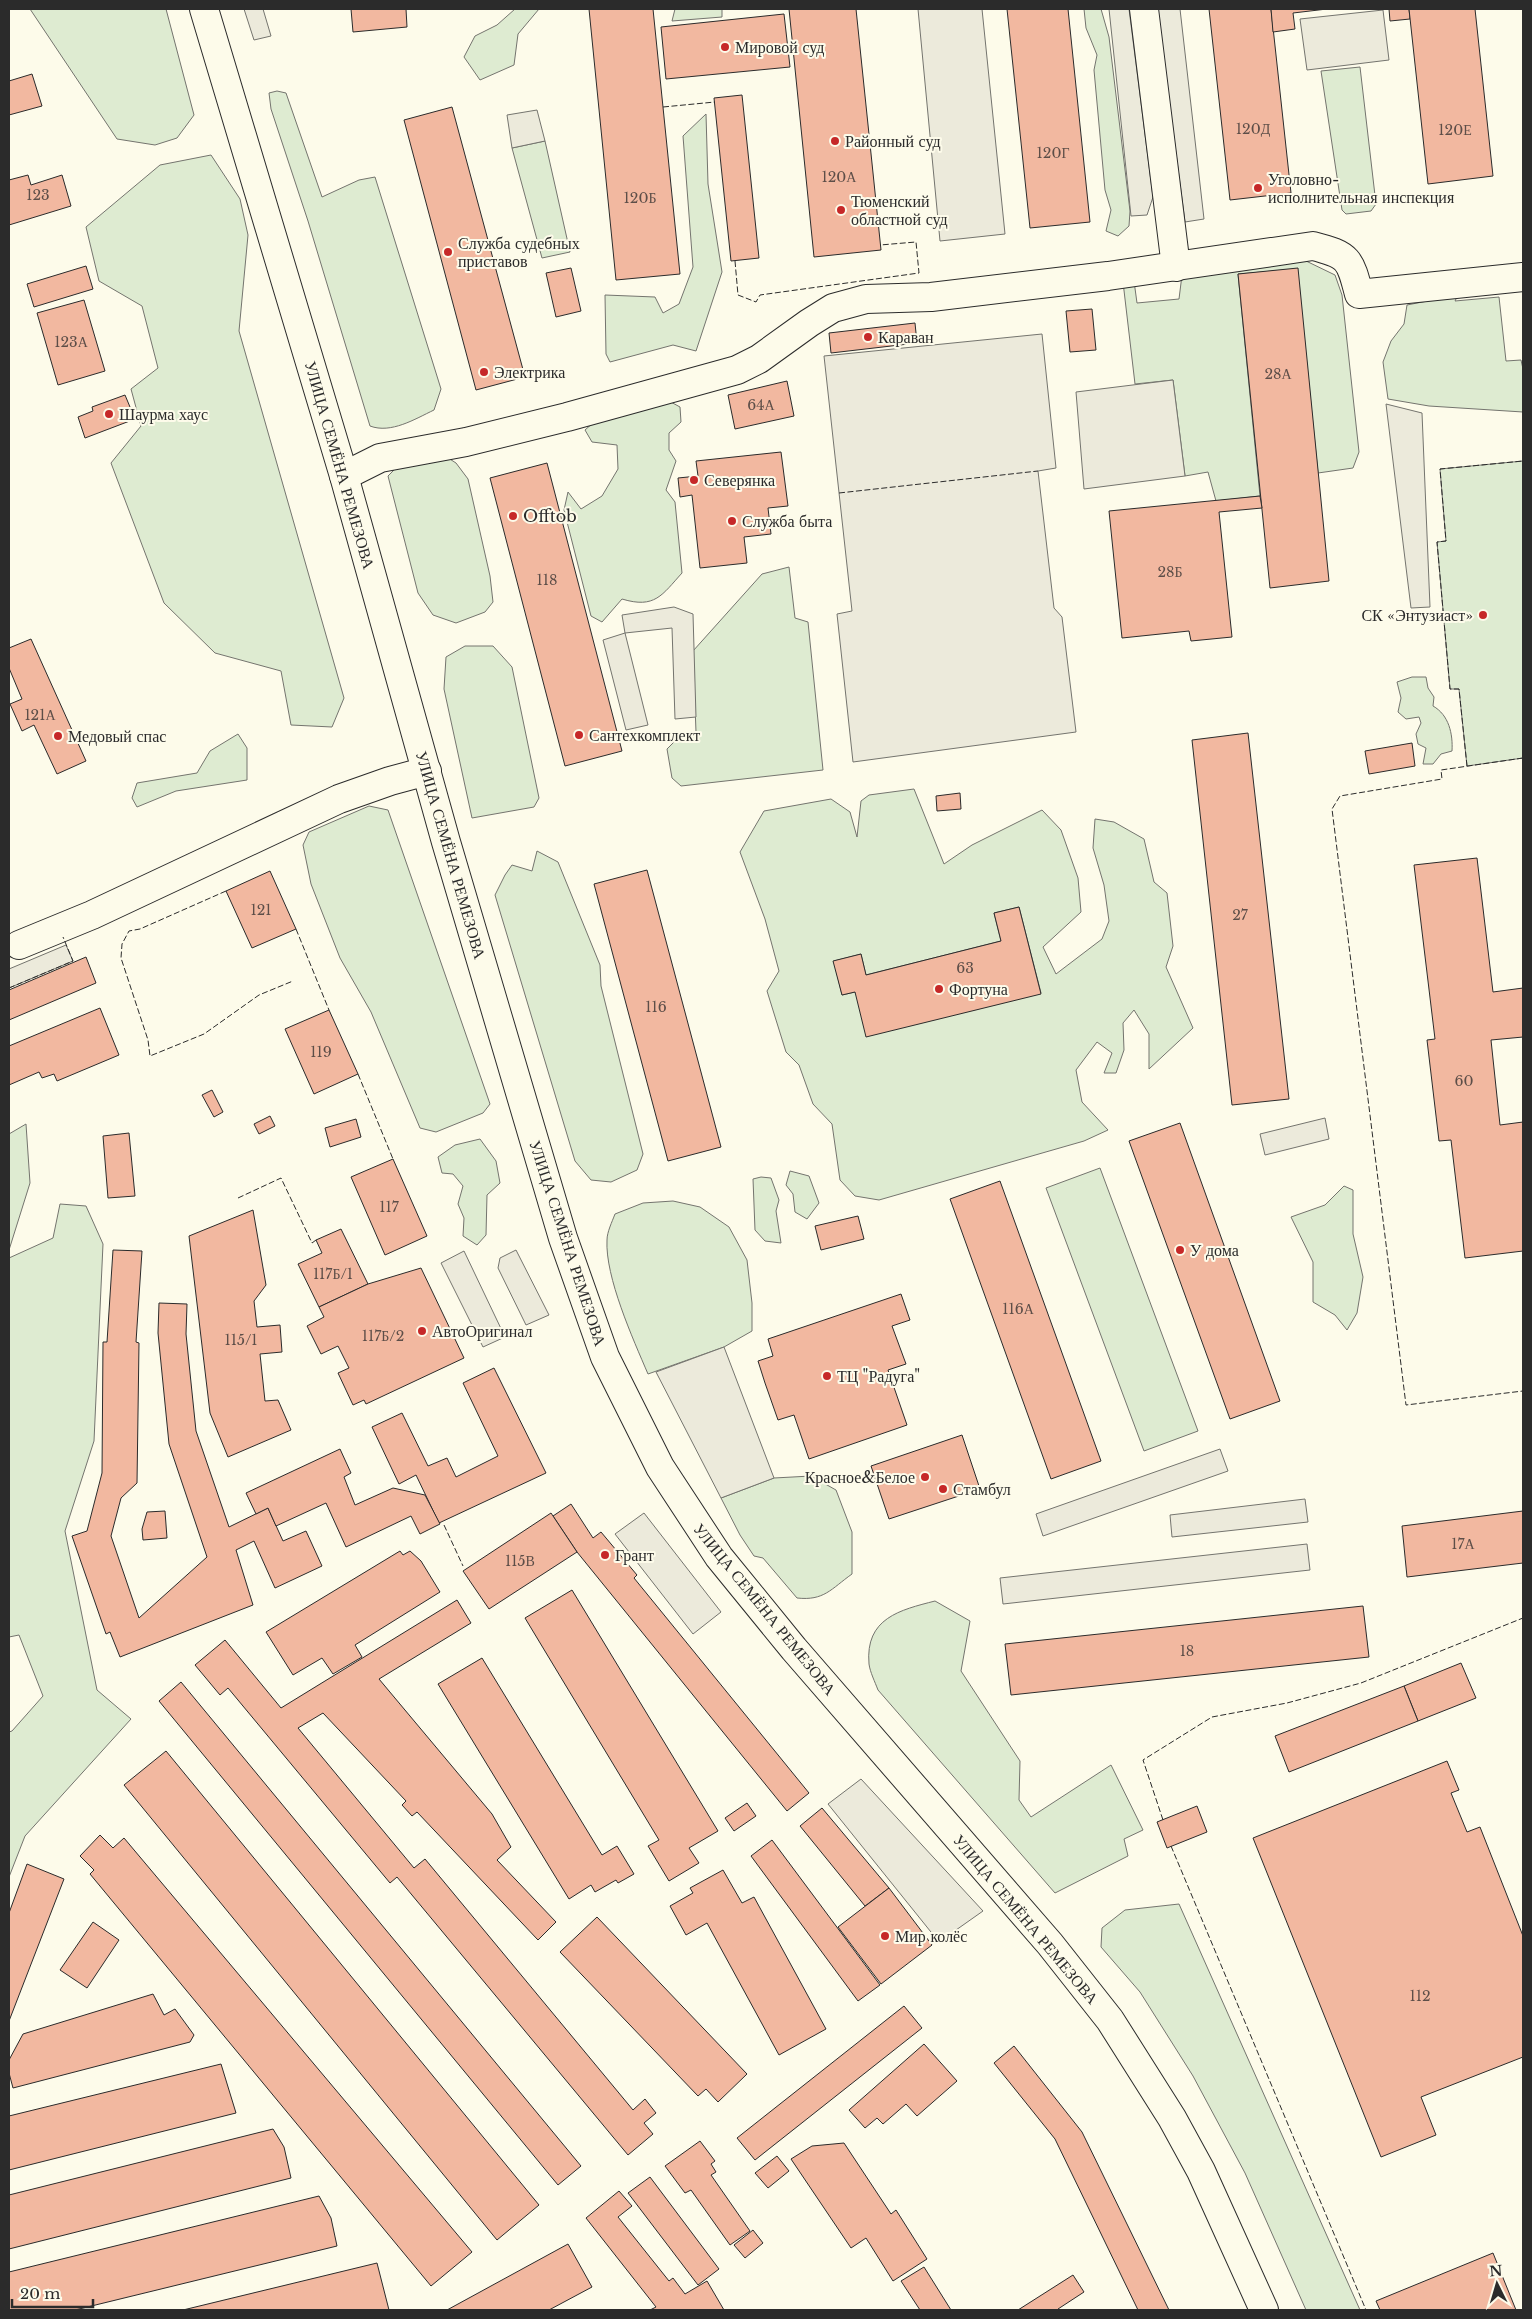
<svg xmlns="http://www.w3.org/2000/svg" width="1532" height="2319" font-family="'Libre Baskerville',serif">
<rect width="100%" height="100%" fill="#fdfbea"/>
<g fill="#deebd1" stroke="#74746e" fill-rule="evenodd">
<polygon points="30,9 166,9 194,115 177,138 155,145 117,139"/>
<polygon points="515,9 539,9 518,34 514,65 480,80 464,57 475,36 497,25"/>
<polygon points="675,9 722,9 722,17 672,21"/>
<polygon points="1084,9 1101,9 1109,37 1130,211 1129,226 1118,236 1106,231 1111,210 1105,190 1094,70 1097,55 1086,28"/>
<polygon points="1360,67 1376,204 1371,211 1346,214 1342,210 1321,71"/>
<path d="M277,91L286,93L322,197L359,180L375,177L441,389L434,410C415,419 391,434 370,426L308,221L271,109L269,93Z"/>
<polygon points="706,114 708,184 722,272 696,351 673,345 610,362 606,354 605,295 655,297 663,313 679,304 693,267 683,136"/>
<polygon points="545,141 570,252 542,258 512,148"/>
<polygon points="211,155 240,199 248,235 239,331 344,698 332,727 291,725 281,671 215,653 164,603 111,463 141,426 131,389 158,368 142,306 99,281 86,227 160,165"/>
<polygon points="1304,260 1335,275 1342,295 1359,452 1353,468 1318,473 1297,269 1238,274 1260,496 1216,501 1208,472 1185,476 1173,380 1135,384 1123,282 1134,281 1137,303 1179,299 1182,275"/>
<polygon points="1458,295 1455,301 1499,297 1506,361 1521,360 1523,369 1523,412 1429,406 1388,399 1383,362 1391,341 1404,324 1407,305"/>
<path d="M669,401L680,407L681,422L669,433V450L676,461L666,490L675,502L682,573C662,595 655,609 622,599L602,622L591,616L564,510L568,492L581,509L602,496L618,469L617,445L592,442L585,430L594,422Z"/>
<polygon points="445,456 456,463 468,479 490,576 493,602 485,612 456,623 433,615 418,593 388,476 395,469"/>
<polygon points="1523,461 1523,758 1467,766 1459,689 1450,689 1437,542 1446,541 1440,469"/>
<polygon points="789,567 795,618 808,622 823,770 681,786 672,778 667,749 678,738 696,732 693,651 762,574"/>
<polygon points="465,646 493,646 512,667 539,798 534,807 472,818 444,689 446,657"/>
<path d="M1412,677H1426L1428,688L1434,697L1433,706C1449,715 1453,734 1452,751L1441,754L1433,764H1423L1426,748L1418,744L1416,734L1421,723L1419,717L1406,719L1398,712L1401,698L1397,682Z"/>
<polygon points="238,734 247,748 247,780 176,791 137,807 132,798 137,783 197,773 210,751"/>
<path d="M914,789L944,864L972,845L1042,810L1061,830L1078,878L1081,912L1043,947L1056,974L1102,939L1109,921L1104,885L1093,848L1095,819L1114,822L1144,839L1154,882L1167,893L1173,946L1166,967L1193,1028L1149,1069V1034L1134,1010L1123,1023L1124,1050L1116,1073H1104L1112,1053L1097,1042L1076,1070L1082,1102L1108,1130L1084,1141L879,1200L855,1196L840,1180L832,1124L813,1104L799,1065L786,1052L767,991L779,971L765,919L740,852L764,811L831,799L850,812L857,837L861,801L869,795ZM1019,907L1041,993L855,992L842,995L834,961L861,954L866,975L1001,941L994,913Z"/>
<polygon points="369,806 388,810 490,1104 483,1113 436,1132 420,1128 371,1012 340,958 311,884 303,845 309,832"/>
<polygon points="537,851 558,862 600,965 601,986 643,1154 637,1170 611,1182 591,1180 575,1161 495,895 505,875 512,865 532,871"/>
<polygon points="26,1124 30,1183 9,1250 9,1134"/>
<polygon points="480,1139 496,1161 500,1183 487,1195 486,1235 477,1245 463,1236 464,1218 458,1204 463,1186 453,1174 442,1173 438,1157 455,1145"/>
<polygon points="1100,1168 1198,1431 1144,1451 1046,1188"/>
<polygon points="790,1171 809,1176 819,1203 807,1219 795,1212 793,1194 786,1185"/>
<polygon points="761,1177 771,1178 779,1200 776,1211 781,1243 765,1241 755,1230 753,1179"/>
<polygon points="1344,1186 1353,1190 1353,1234 1363,1277 1357,1313 1347,1330 1335,1315 1313,1302 1313,1262 1291,1217 1325,1205"/>
<path d="M673,1201L700,1207L729,1227L747,1260L752,1303V1331L724,1347L648,1374C633,1339 605,1277 607,1240C607,1232 612,1222 615,1214L643,1203Z"/>
<polygon points="60,1204 86,1206 103,1244 94,1441 65,1531 97,1690 131,1719 25,1836 9,1877 9,1732 12,1731 43,1696 19,1635 9,1637 9,1258 53,1238"/>
<path d="M811,1476L836,1490L852,1532V1574C831,1589 824,1601 797,1598L763,1558L754,1556L740,1535L721,1498L774,1478Z"/>
<path d="M935,1601L970,1621L961,1671L1020,1761L1019,1800L1031,1817L1111,1765L1143,1830L1124,1839L1128,1856L1055,1893L878,1690C875,1682 870,1672 869,1664C865,1618 900,1610 935,1601Z"/>
<polygon points="1179,1904 1360,2310 1306,2310 1245,2173 1193,2076 1140,1992 1101,1947 1102,1928 1125,1910"/>
</g>
<g fill="#eceadb" stroke="#74746e">
<polygon points="244,9 263,9 271,36 254,40"/>
<polygon points="918,9 982,9 1005,234 940,241"/>
<polygon points="1109,9 1129,9 1153,197 1147,215 1131,216"/>
<polygon points="1157,9 1180,9 1204,219 1185,222"/>
<polygon points="1383,10 1389,60 1307,70 1300,19"/>
<polygon points="537,110 545,141 512,148 507,115"/>
<polygon points="1042,334 1056,468 1038,471 1054,608 1062,617 1076,732 853,762 837,614 852,611 824,356"/>
<polygon points="1173,380 1185,476 1084,489 1076,392"/>
<polygon points="1386,404 1422,413 1430,607 1411,608"/>
<polygon points="674,607 693,614 696,717 675,719 672,628 625,633 648,725 626,730 603,640 625,633 622,615"/>
<polygon points="66,945 73,961 9,988 9,969"/>
<polygon points="1325,1118 1329,1139 1265,1155 1260,1134"/>
<polygon points="516,1250 549,1315 526,1325 498,1268 500,1258"/>
<polygon points="464,1251 505,1337 483,1347 441,1263"/>
<polygon points="724,1347 774,1478 721,1498 656,1372"/>
<polygon points="1220,1449 1228,1471 1043,1536 1036,1514"/>
<polygon points="1305,1499 1308,1522 1172,1537 1170,1515"/>
<polygon points="644,1513 721,1612 693,1634 615,1534"/>
<polygon points="1307,1544 1310,1570 1003,1604 1000,1578"/>
<polygon points="861,1779 983,1911 939,1942 828,1804"/>
</g>
<g fill="#f2b8a0" stroke="#2b2b2b">
<polygon points="351,9 406,9 407,27 353,32"/>
<polygon points="589,9 653,9 680,274 616,280"/>
<polygon points="789,9 856,9 881,250 814,257"/>
<polygon points="1007,9 1068,9 1090,222 1030,228"/>
<polygon points="1209,9 1271,9 1291,193 1230,200"/>
<polygon points="1271,9 1327,9 1293,13 1295,29 1273,32"/>
<polygon points="1389,9 1409,9 1410,19 1390,21"/>
<polygon points="1409,9 1475,9 1493,176 1428,184"/>
<polygon points="784,14 790,67 666,79 661,27"/>
<polygon points="32,74 42,106 9,115 9,81"/>
<polygon points="742,95 759,258 731,261 714,98"/>
<polygon points="452,107 525,377 476,390 404,120"/>
<polygon points="28,175 31,185 62,175 71,206 9,225 9,180"/>
<polygon points="86,266 93,289 34,307 27,284"/>
<polygon points="571,268 581,311 556,317 546,273"/>
<polygon points="1298,268 1329,581 1270,588 1238,274"/>
<polygon points="84,300 105,371 58,385 37,313"/>
<polygon points="1092,309 1096,350 1070,352 1066,311"/>
<polygon points="915,323 917,343 831,353 829,333"/>
<polygon points="787,381 794,416 735,429 728,395"/>
<polygon points="125,395 135,419 85,438 78,417 93,411 92,407"/>
<polygon points="781,452 788,506 768,508 771,534 744,537 747,563 700,568 692,495 680,497 678,478 698,476 696,461"/>
<polygon points="547,463 622,751 565,766 490,478"/>
<polygon points="1260,496 1262,508 1219,512 1232,637 1191,641 1189,631 1122,638 1109,511"/>
<polygon points="31,639 86,761 57,774 34,725 22,731 10,704 22,699 9,668 9,648"/>
<polygon points="1248,733 1289,1099 1232,1105 1192,740"/>
<polygon points="1412,743 1415,766 1369,774 1365,751"/>
<polygon points="960,793 961,809 937,811 936,796"/>
<polygon points="1477,858 1493,992 1523,988 1523,1037 1491,1040 1500,1125 1523,1122 1523,1251 1465,1258 1451,1140 1439,1141 1427,1040 1435,1039 1414,865"/>
<polygon points="647,870 721,1147 668,1161 594,884"/>
<polygon points="270,871 296,929 252,948 226,891"/>
<polygon points="1019,907 1041,994 866,1037 855,992 842,995 833,961 861,954 866,975 1001,941 994,913"/>
<polygon points="86,957 96,983 9,1020 9,990"/>
<polygon points="100,1008 119,1055 57,1081 54,1074 42,1078 39,1072 9,1085 9,1046"/>
<polygon points="329,1010 358,1074 314,1094 285,1029"/>
<polygon points="212,1090 223,1112 214,1117 202,1095"/>
<polygon points="270,1116 275,1126 259,1134 254,1124"/>
<polygon points="356,1119 361,1137 330,1147 325,1128"/>
<polygon points="1180,1123 1280,1401 1230,1419 1129,1141"/>
<polygon points="129,1133 135,1196 108,1198 103,1136"/>
<polygon points="393,1159 427,1236 385,1255 351,1177"/>
<polygon points="1000,1181 1101,1461 1051,1479 950,1199"/>
<polygon points="253,1210 266,1285 254,1301 257,1327 280,1325 282,1352 260,1354 265,1401 278,1400 291,1430 228,1457 210,1413 189,1236"/>
<polygon points="858,1216 864,1239 821,1250 815,1226"/>
<polygon points="341,1229 368,1284 319,1307 298,1264 322,1253 316,1240"/>
<polygon points="113,1250 142,1251 136,1342 139,1343 137,1483 121,1498 111,1536 139,1618 207,1557 169,1444 158,1333 159,1303 187,1304 186,1334 196,1431 229,1527 268,1508 283,1541 306,1531 322,1566 275,1588 254,1541 236,1550 253,1605 120,1657 110,1632 106,1634 72,1536 87,1531 102,1473 103,1342 107,1342"/>
<polygon points="421,1268 464,1358 366,1404 364,1400 353,1405 338,1373 349,1368 338,1346 321,1354 307,1326 324,1317 319,1307 368,1284"/>
<polygon points="901,1294 910,1320 892,1326 906,1364 888,1370 907,1425 809,1459 794,1415 778,1420 765,1383 758,1361 773,1356 768,1339"/>
<polygon points="494,1368 546,1473 439,1523 416,1475 399,1484 372,1427 402,1413 428,1466 447,1458 456,1477 498,1456 463,1383"/>
<polygon points="962,1435 980,1489 889,1519 871,1466"/>
<polygon points="340,1449 351,1473 344,1477 355,1505 393,1488 425,1495 440,1524 420,1534 411,1516 346,1547 326,1503 276,1526 268,1508 256,1514 246,1493"/>
<polygon points="571,1504 593,1538 601,1532 637,1575 634,1578 809,1793 787,1811 577,1552 553,1516"/>
<polygon points="165,1511 167,1538 143,1540 142,1529 147,1512"/>
<polygon points="1523,1511 1523,1563 1407,1577 1402,1526"/>
<polygon points="551,1513 577,1552 489,1609 463,1571"/>
<polygon points="400,1551 403,1555 410,1551 421,1561 440,1592 355,1645 362,1657 333,1674 322,1658 293,1675 266,1632"/>
<polygon points="572,1590 718,1831 689,1848 699,1863 669,1881 648,1846 659,1840 525,1618"/>
<polygon points="457,1600 471,1623 379,1679 492,1814 511,1847 497,1860 556,1922 538,1940 417,1812 412,1816 402,1805 406,1801 323,1713 298,1728 414,1868 425,1859 633,2110 645,2099 656,2113 644,2123 653,2134 628,2155 397,1877 390,1883 228,1688 220,1695 195,1665 225,1640 281,1708"/>
<polygon points="1363,1606 1369,1657 1011,1695 1005,1644"/>
<polygon points="482,1658 602,1855 617,1846 634,1874 618,1883 616,1880 595,1892 591,1885 569,1899 438,1684"/>
<polygon points="1461,1663 1476,1698 1418,1721 1404,1686"/>
<polygon points="181,1682 581,2166 558,2185 159,1701"/>
<polygon points="1404,1686 1418,1721 1289,1772 1275,1736"/>
<polygon points="166,1751 539,2205 497,2240 124,1785"/>
<polygon points="1447,1761 1459,1790 1451,1793 1467,1832 1480,1827 1523,1936 1523,2057 1421,2097 1436,2135 1381,2157 1253,1838"/>
<polygon points="747,1803 756,1816 734,1831 725,1818"/>
<polygon points="1197,1806 1207,1832 1167,1848 1157,1822"/>
<polygon points="822,1808 889,1888 865,1906 800,1826"/>
<polygon points="100,1835 113,1848 124,1838 472,2252 431,2286 90,1874 94,1870 80,1856"/>
<polygon points="772,1840 880,1985 858,2001 751,1856"/>
<polygon points="27,1864 64,1879 9,2021 9,1913"/>
<polygon points="723,1870 742,1903 754,1897 826,2029 779,2055 707,1923 686,1935 670,1906 693,1893 690,1888"/>
<polygon points="889,1888 932,1945 881,1984 838,1927"/>
<polygon points="597,1917 747,2074 718,2102 706,2089 698,2096 560,1952"/>
<polygon points="93,1922 119,1940 87,1988 60,1970"/>
<polygon points="153,1994 164,2015 175,2009 194,2035 190,2042 13,2088 9,2073 9,2060 23,2034"/>
<polygon points="904,2006 922,2028 755,2160 737,2138"/>
<polygon points="924,2044 957,2081 917,2116 906,2104 883,2124 877,2118 865,2128 849,2110"/>
<polygon points="1014,2046 1082,2132 1169,2310 1138,2310 1055,2139 994,2063"/>
<polygon points="221,2064 236,2113 9,2170 9,2116"/>
<polygon points="273,2129 284,2147 291,2178 9,2249 9,2195"/>
<polygon points="700,2141 715,2161 711,2164 716,2172 711,2175 750,2231 730,2245 691,2190 685,2193 665,2166"/>
<polygon points="844,2143 891,2214 896,2210 927,2259 893,2281 866,2238 851,2248 791,2159 812,2146"/>
<polygon points="777,2156 789,2171 768,2188 755,2173"/>
<polygon points="650,2177 719,2269 698,2285 628,2193"/>
<polygon points="619,2191 632,2206 618,2217 669,2281 673,2278 685,2294 707,2281 724,2310 650,2310 656,2307 586,2218"/>
<polygon points="319,2196 331,2218 337,2246 75,2310 9,2310 9,2272"/>
<polygon points="753,2230 763,2243 745,2258 734,2245"/>
<polygon points="568,2244 592,2287 549,2310 447,2310"/>
<polygon points="1493,2253 1516,2310 1380,2310 1376,2301"/>
<polygon points="377,2263 389,2310 183,2310"/>
<polygon points="924,2267 951,2310 920,2310 901,2281"/>
<polygon points="1073,2275 1084,2292 1058,2309 1059,2310 1018,2310"/>
</g>
<g fill="none" stroke-linecap="round" stroke-linejoin="round">
<defs>
<g id="minor">
<polyline points="1144,9 1176,267"/>
<path d="M344,476L380,458L466,442L567,417L737,370L759,359L809,323L833,308L866,299L931,297L1108,276L1313,246C1349,255 1350,259 1359,294L1523,277"/>
<polyline points="19,945 92,915 339,799 390,781 427,771"/>
</g>
<polyline id="major" points="204,9 344,476 446,842 563,1238 605,1357 660,1467 719,1557 794,1649 1050,1944 1110,2020 1172,2118 1201,2171 1264,2310"/>
</defs>
<use href="#minor" stroke="#2b2b2b" stroke-width="30"/>
<use href="#major" stroke="#2b2b2b" stroke-width="30"/>
<use href="#minor" stroke="#fdfbea" stroke-width="28"/>
<use href="#major" stroke="#fdfbea" stroke-width="28"/>
<g stroke="#2b2b2b" stroke-width="1" stroke-dasharray="6 2.5" stroke-linecap="butt">
<polyline points="663,107 715,102"/>
<polyline points="735,261 738,295 756,302 760,295 919,273 916,242 880,245"/>
<polyline points="839,493 1038,471"/>
<polyline points="1523,758 1441,770 1442,779 1340,796 1332,809 1406,1405 1523,1391"/>
<polyline points="1467,766 1459,689 1450,689 1437,542 1446,541 1440,469 1523,461"/>
<polyline points="226,891 140,929 129,931 122,944 121,958 148,1040 150,1056 204,1034 259,995 293,981"/>
<polyline points="296,929 329,1010"/>
<polyline points="9,988 73,961 63,937"/>
<polyline points="358,1074 393,1159"/>
<polyline points="238,1198 281,1178 312,1243 316,1240"/>
<polyline points="444,1525 463,1566"/>
<polyline points="1163,1820 1143,1760 1212,1717 1287,1703 1361,1683 1523,1618"/>
<polyline points="1171,1846 1366,2310"/>
</g>
</g>
<g fill="#c62828" stroke="#fdfbea" stroke-width="2">
<circle cx="725" cy="47" r="5"/>
<circle cx="835" cy="141" r="5"/>
<circle cx="1258" cy="188" r="5"/>
<circle cx="841" cy="210" r="5"/>
<circle cx="448" cy="252" r="5"/>
<circle cx="868" cy="337" r="5"/>
<circle cx="484" cy="372" r="5"/>
<circle cx="109" cy="414" r="5"/>
<circle cx="694" cy="480" r="5"/>
<circle cx="513" cy="516" r="5"/>
<circle cx="732" cy="521" r="5"/>
<circle cx="1483" cy="615" r="5"/>
<circle cx="579" cy="735" r="5"/>
<circle cx="58" cy="736" r="5"/>
<circle cx="939" cy="989" r="5"/>
<circle cx="1180" cy="1250" r="5"/>
<circle cx="422" cy="1331" r="5"/>
<circle cx="827" cy="1376" r="5"/>
<circle cx="925" cy="1477" r="5"/>
<circle cx="943" cy="1489" r="5"/>
<circle cx="605" cy="1555" r="5"/>
<circle cx="885" cy="1936" r="5"/>
</g>
<g text-anchor="middle" dominant-baseline="central" stroke-width="4" stroke-linejoin="round" paint-order="stroke">
<g font-size="14" fill="#5d4e48">
<text x="1253" y="129">120Д</text>
<text x="1455" y="130">120Е</text>
<text x="1053" y="153">120Г</text>
<text x="839" y="177">120А</text>
<text x="38" y="195">123</text>
<text x="640" y="198">120Б</text>
<text x="71" y="342">123А</text>
<text x="1278" y="374">28А</text>
<text x="761" y="405">64А</text>
<text x="1170" y="572">28Б</text>
<text x="547" y="580">118</text>
<text x="40" y="715">121А</text>
<text x="261" y="910">121</text>
<text x="1240" y="915">27</text>
<text x="965" y="968">63</text>
<text x="656" y="1007">116</text>
<text x="321" y="1052">119</text>
<text x="1464" y="1081">60</text>
<text x="389" y="1207">117</text>
<text x="333" y="1274">117Б/1</text>
<text x="1018" y="1309">116А</text>
<text x="383" y="1336">117Б/2</text>
<text x="241" y="1340">115/1</text>
<text x="1463" y="1544">17А</text>
<text x="520" y="1561">115В</text>
<text x="1187" y="1651">18</text>
<text x="1420" y="1996">112</text>
</g>
<g font-size="16" fill="#2b2b2b" stroke="#fdfbea" text-anchor="start">
<text x="735" y="47">Мировой суд</text>
<text x="845" y="141">Районный суд</text>
<text x="1268" y="179">Уголовно-<tspan x="1268" dy="18">исполнительная инспекция</tspan></text>
<text x="851" y="201">Тюменский<tspan x="851" dy="18">областной суд</tspan></text>
<text x="458" y="243">Служба судебных<tspan x="458" dy="18">приставов</tspan></text>
<text x="878" y="337">Караван</text>
<text x="494" y="372">Электрика</text>
<text x="119" y="414">Шаурма хаус</text>
<text x="704" y="480">Северянка</text>
<text x="523" y="516">Offtob</text>
<text x="742" y="521">Служба быта</text>
<text x="1473" y="615" text-anchor="end">СК «Энтузиаст»</text>
<text x="589" y="735">Сантехкомплект</text>
<text x="68" y="736">Медовый спас</text>
<text x="949" y="989">Фортуна</text>
<text x="1190" y="1250">У дома</text>
<text x="432" y="1331">АвтоОригинал</text>
<text x="837" y="1376">ТЦ "Радуга"</text>
<text x="915" y="1477" text-anchor="end">Красное&amp;Белое</text>
<text x="953" y="1489">Стамбул</text>
<text x="615" y="1555">Грант</text>
<text x="895" y="1936">Мир колёс</text>
</g>
<g font-size="16" fill="#2b2b2b" stroke="#fdfbea">
<text transform="translate(340 465) rotate(74)">УЛИЦА СЕМЁНА РЕМЕЗОВА</text>
<text transform="translate(451 855) rotate(74)">УЛИЦА СЕМЁНА РЕМЕЗОВА</text>
<text transform="translate(568 1243) rotate(72)">УЛИЦА СЕМЁНА РЕМЕЗОВА</text>
<text transform="translate(765 1609) rotate(51)">УЛИЦА СЕМЁНА РЕМЕЗОВА</text>
<text transform="translate(1026 1919) rotate(50)">УЛИЦА СЕМЁНА РЕМЕЗОВА</text>
</g>
</g>
<rect width="1532" height="2319" fill="none" stroke="#2b2b2b" stroke-width="20"/>
<g transform="translate(1497 2284) rotate(355)" stroke="#fdfbea" stroke-width="4" paint-order="stroke">
<path d="M0-4L9 19L0 12L-9 19Z" fill="#2b2b2b"/>
<text y="-8" font-size="14" font-weight="bold" text-anchor="middle" fill="#2b2b2b">N</text>
</g>
<path d="M12 2299v8h81v-8" fill="none" stroke="#2b2b2b" stroke-width="2.5"/>
<text x="20" y="2299" font-size="15" fill="#2b2b2b" stroke="#fdfbea" stroke-width="4" paint-order="stroke">20 m</text>
</svg>
